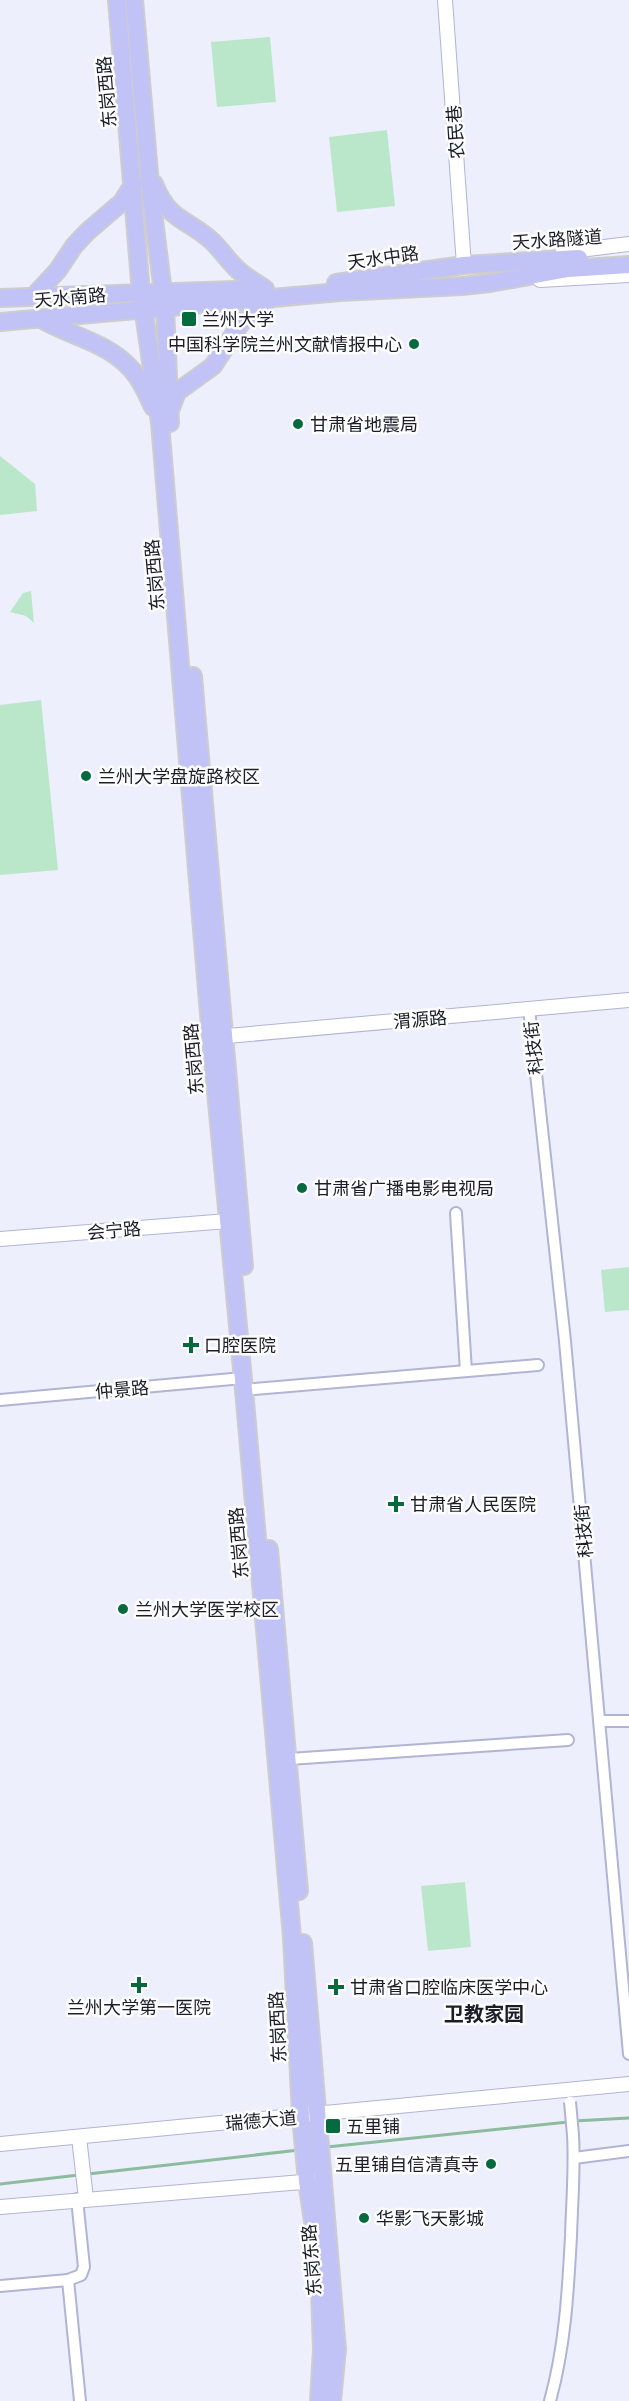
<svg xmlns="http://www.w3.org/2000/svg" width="629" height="2401" font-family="Lato,'Noto Sans SC',sans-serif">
<rect width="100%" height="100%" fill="#edeffc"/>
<g fill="#bae7ca">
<polygon points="270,37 276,102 217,107 211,42"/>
<polygon points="387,130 395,206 337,212 329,137"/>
<polygon points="0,456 35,484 37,511 0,515"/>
<polygon points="31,591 34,623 26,616 10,612 23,593"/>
<polygon points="41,700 58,870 0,875 0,705"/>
<polygon points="629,1267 629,1310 605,1312 601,1270"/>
<polygon points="465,1882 471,1947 428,1951 421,1886"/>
</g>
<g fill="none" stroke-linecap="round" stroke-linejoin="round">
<g stroke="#8dbb9e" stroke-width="3">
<polyline points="574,2121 629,2118"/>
<polyline points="327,2147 568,2122"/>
<polyline points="88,2174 299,2150"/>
<polyline points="0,2184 79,2175"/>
</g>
<defs>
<g id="street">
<polyline points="529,1009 565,1341 629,2054"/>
<polyline points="456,1213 466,1371"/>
<polyline points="254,1389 538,1365"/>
<polyline points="0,1400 243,1378"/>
<polyline points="601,1721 629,1721"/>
<polyline points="289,1759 568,1740"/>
<polyline points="574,2158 629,2151"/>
<polyline points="68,2280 80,2401"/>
<polyline points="0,2286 68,2280 81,2275 84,2267 77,2199"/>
<path d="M550,2401C565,2347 568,2292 571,2236C572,2202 575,2168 573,2135"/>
</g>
<g id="secondary">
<polyline points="445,0 464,265"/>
<polyline points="563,252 629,244"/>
<polyline points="540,280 629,275"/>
<polyline points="216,1037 629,1000"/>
<polyline points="0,1239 228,1221"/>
<polyline points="79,2137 86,2199"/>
<polyline points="0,2144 629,2084"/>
<polyline points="0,2207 315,2181"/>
</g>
<g id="primary">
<polyline points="117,0 141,293 160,423 211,1038 244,1390 292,1937 301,2116 307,2181 319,2261 322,2350 319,2401"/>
<polyline points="134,0 151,196 165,308 170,423"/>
<path d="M154,184C169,222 187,218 213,242C221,250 227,259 235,267C243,276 255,282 265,289"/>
<polyline points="336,283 464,265 579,258"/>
<polyline points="35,295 58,270 74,246 87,232 122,202 134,183"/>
<polyline points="0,298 263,289"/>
<path d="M43,320C73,337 109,343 132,370C142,381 147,394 153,407"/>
<polyline points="0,322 340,292 462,286 490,283 568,269 629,265"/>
<polyline points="171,408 177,392 213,366 241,323 269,299"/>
<polyline points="193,676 244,1266"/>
<polyline points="269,1549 299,1891"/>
<polyline points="303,1943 337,2349 332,2401"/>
</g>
</defs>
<use href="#street" stroke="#b1b4d3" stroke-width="14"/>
<use href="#secondary" stroke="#b1b4d3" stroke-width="16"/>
<use href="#primary" stroke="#cdcdd0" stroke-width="20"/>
<use href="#street" stroke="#fff" stroke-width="10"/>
<use href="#secondary" stroke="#fff" stroke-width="14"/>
<use href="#primary" stroke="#c1c2f5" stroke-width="16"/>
<defs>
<polyline id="street-bridge" points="570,2102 573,2135"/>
</defs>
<use href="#street-bridge" stroke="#b1b4d3" stroke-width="14" stroke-linecap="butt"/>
<use href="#street-bridge" stroke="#fff" stroke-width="10"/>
</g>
<g fill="#076a3f" stroke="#fdfdfd" stroke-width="2">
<rect x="181" y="311" width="16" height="16" rx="3"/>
<circle cx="414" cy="344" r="6"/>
<circle cx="298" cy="424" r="6"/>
<circle cx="86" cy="776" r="6"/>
<circle cx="302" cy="1188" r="6"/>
<path d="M188 1336h6v6h6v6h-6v6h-6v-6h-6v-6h6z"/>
<path d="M393 1495h6v6h6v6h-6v6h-6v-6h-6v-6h6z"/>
<circle cx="123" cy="1609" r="6"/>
<path d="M136 1976h6v6h6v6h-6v6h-6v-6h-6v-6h6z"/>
<path d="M333 1978h6v6h6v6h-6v6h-6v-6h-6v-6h6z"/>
<rect x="325" y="2118" width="16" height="16" rx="3"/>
<circle cx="491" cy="2164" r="6"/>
<circle cx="364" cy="2218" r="6"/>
</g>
<g text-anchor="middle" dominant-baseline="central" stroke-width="5" stroke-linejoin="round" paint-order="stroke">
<g font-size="18" fill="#1c1d29" stroke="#fdfdfd">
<text transform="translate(106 92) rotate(-95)">东岗西路</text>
<text transform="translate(455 132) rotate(-94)">农民巷</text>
<text transform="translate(557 239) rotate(-4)">天水路隧道</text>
<text transform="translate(383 257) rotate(-8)">天水中路</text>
<text transform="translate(70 297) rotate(-5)">天水南路</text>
<text transform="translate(154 575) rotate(-95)">东岗西路</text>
<text transform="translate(420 1019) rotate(-5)">渭源路</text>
<text transform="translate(533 1048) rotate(-96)">科技街</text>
<text transform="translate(193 1059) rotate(-95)">东岗西路</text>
<text transform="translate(114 1230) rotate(-5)">会宁路</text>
<text transform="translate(122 1389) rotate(-5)">仲景路</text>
<text transform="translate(583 1531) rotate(-95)">科技街</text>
<text transform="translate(238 1543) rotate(-95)">东岗西路</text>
<text transform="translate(277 2027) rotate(-93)">东岗西路</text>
<text transform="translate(261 2120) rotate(-5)">瑞德大道</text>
<text transform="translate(311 2260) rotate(-95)">东岗东路</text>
</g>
<g font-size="18" fill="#1c1d29" stroke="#fdfdfd" text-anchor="start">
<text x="202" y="319">兰州大学</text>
<text x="402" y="344" text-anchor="end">中国科学院兰州文献情报中心</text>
<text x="310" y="424">甘肃省地震局</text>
<text x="98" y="776">兰州大学盘旋路校区</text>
<text x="314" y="1188">甘肃省广播电影电视局</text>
<text x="204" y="1345">口腔医院</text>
<text x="410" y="1504">甘肃省人民医院</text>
<text x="135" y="1609">兰州大学医学校区</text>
<text x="350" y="1987">甘肃省口腔临床医学中心</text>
<text x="139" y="2007" text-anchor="middle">兰州大学第一医院</text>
<text x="346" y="2126">五里铺</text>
<text x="479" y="2164" text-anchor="end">五里铺自信清真寺</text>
<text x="376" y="2218">华影飞天影城</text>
</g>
<g font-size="20" font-weight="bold" fill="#1c1d29" stroke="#fdfdfd">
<text x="484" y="2013">卫教家园</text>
</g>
</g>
</svg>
